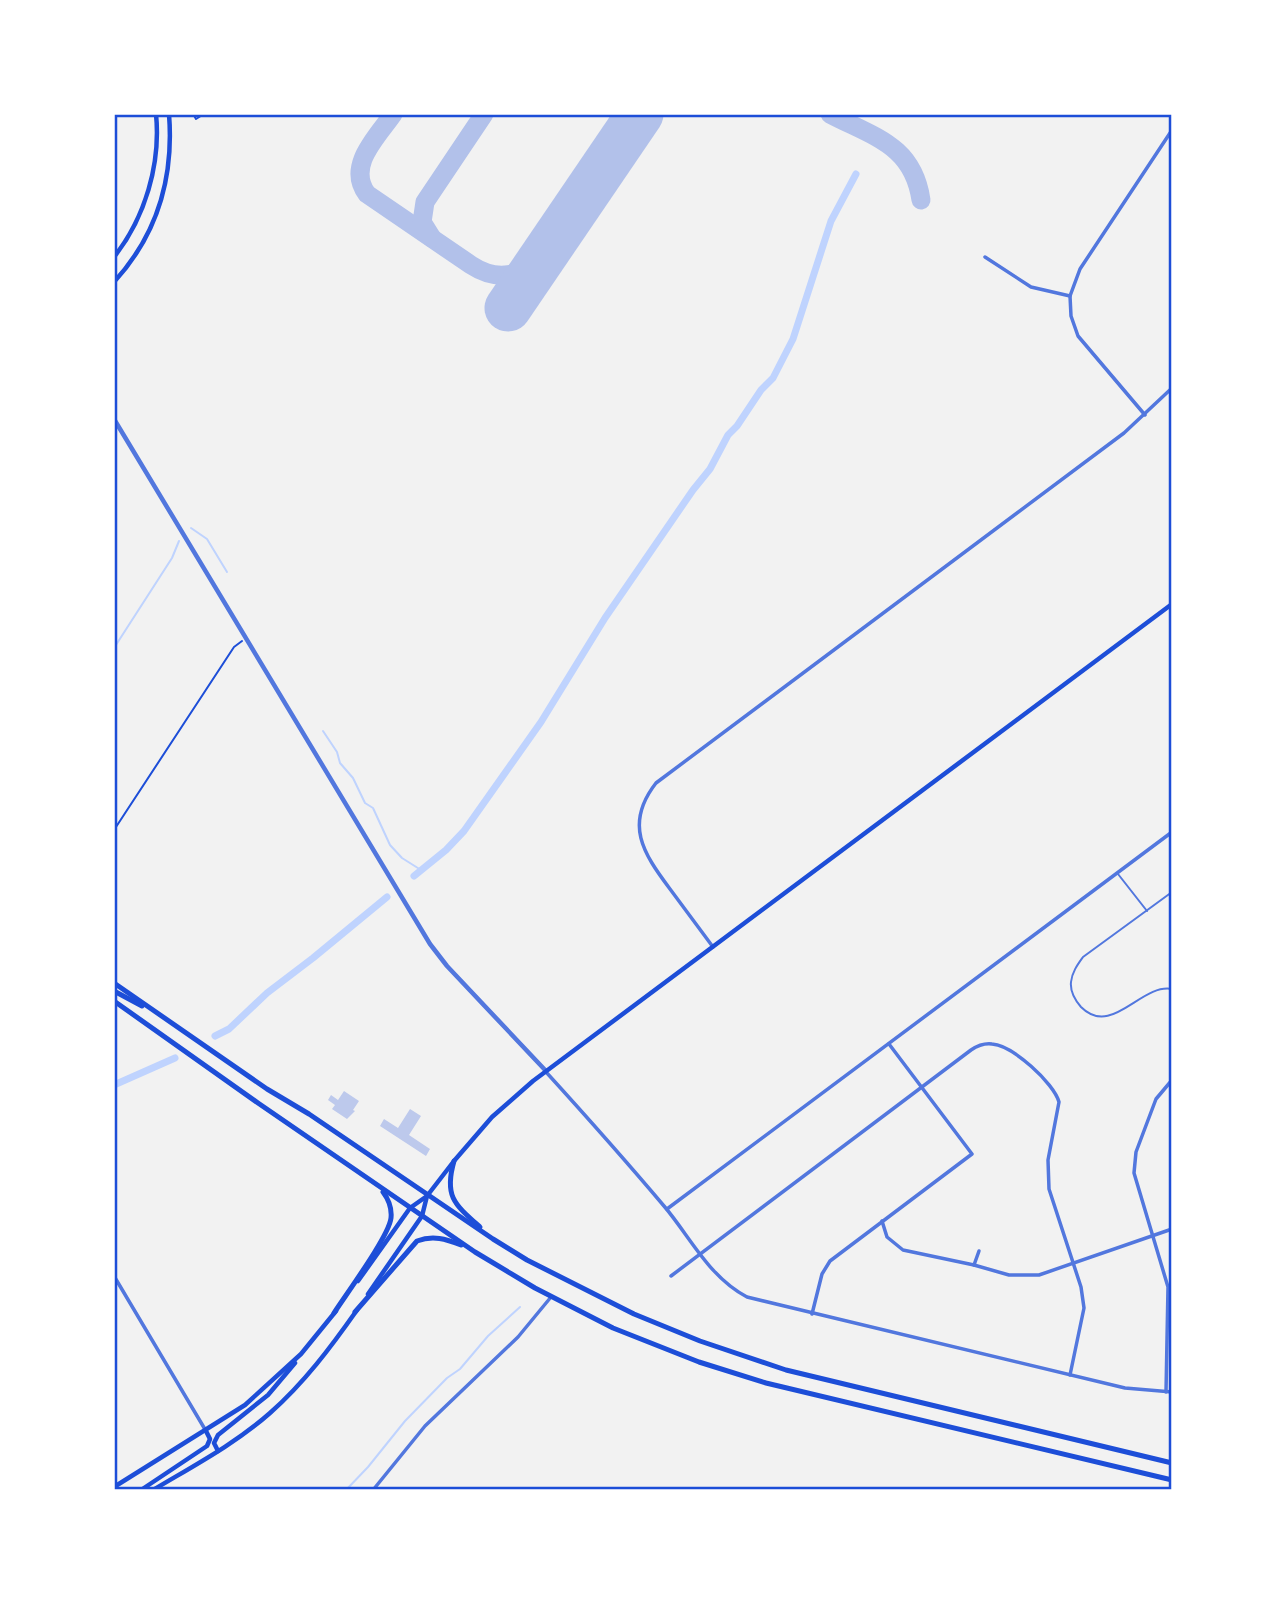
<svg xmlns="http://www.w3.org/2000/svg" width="1286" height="1604" font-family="Roboto,sans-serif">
<rect width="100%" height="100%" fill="#f2f2f2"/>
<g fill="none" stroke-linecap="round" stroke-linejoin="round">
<g stroke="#bfd3fe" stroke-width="2">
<polyline points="191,528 207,539 227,572"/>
<polyline points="114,648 172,558 179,541"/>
<polyline points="323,731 337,752 340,763 353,778 365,803 373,808 390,845 402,858 421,870"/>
<polyline points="346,1490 368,1467 405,1421 447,1378 460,1369 488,1336 520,1307"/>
</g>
<g stroke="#bfd3fe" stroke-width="7">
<polyline points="414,876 446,850 464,831 541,722 605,618 693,490 710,469 728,435 737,426 761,390 773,378 793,339 831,221 856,174"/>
<polyline points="215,1036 229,1029 267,993 313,958 387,897"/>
<polyline points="114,1085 175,1058"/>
</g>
<g stroke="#b2c1ea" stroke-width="19">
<path d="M393,114C377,137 346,166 367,194L471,265C497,282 521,277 543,255"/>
<path d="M830,114C874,137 913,145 921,200"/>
<polyline points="432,238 422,222 425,202 484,114"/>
</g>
<polyline stroke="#b2c1ea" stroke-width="47" points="508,308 640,114"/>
</g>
<g fill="#bdc9ec">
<polygon points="344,1091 359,1101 353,1110 355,1111 347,1119 332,1109 335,1105 328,1100 331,1095 338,1100"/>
<polygon points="410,1109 421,1116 409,1135 430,1149 426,1156 380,1126 384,1119 398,1128"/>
</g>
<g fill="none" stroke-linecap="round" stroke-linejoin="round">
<g stroke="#1d4ed8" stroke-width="2">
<polyline points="193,114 196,119 204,114"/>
<polyline points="114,830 234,647 242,641"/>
</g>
<g stroke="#5277de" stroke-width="2">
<polyline points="1118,874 1147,911"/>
<path d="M1172,892L1083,957C1078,964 1072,972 1071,982C1070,991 1075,1000 1081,1007C1112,1038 1141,983 1172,989"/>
<polyline points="989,1490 999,1488 1010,1490"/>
</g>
<g stroke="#5277de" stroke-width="3.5">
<polyline points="985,257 1031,287 1070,296"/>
<polyline points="1145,415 1078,336 1071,316 1070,296 1080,269 1172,130"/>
<path d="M713,947C699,928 685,909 670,889C643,853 624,824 656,783L1124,433L1172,388"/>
<path d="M546,1072C586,1116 626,1161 664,1206C691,1238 709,1277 747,1297L1125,1388L1172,1392"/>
<polyline points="667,1209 1172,832"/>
<polyline points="882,1221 887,1237 903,1250 974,1265 979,1251"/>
<polyline points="974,1265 1009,1275 1039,1275 1172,1229"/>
<polyline points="114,1276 206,1431"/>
<path d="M671,1276L971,1050C977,1046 984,1043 992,1044C1012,1045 1054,1083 1059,1102L1048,1160L1049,1189L1081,1287L1084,1308L1070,1375"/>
<polyline points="812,1314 822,1274 830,1261 972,1154 889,1044"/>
<polyline points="1166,1392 1168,1287 1134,1173 1136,1152 1156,1099 1172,1080"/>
<polyline points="373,1490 425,1426 518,1337 551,1297"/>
</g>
<polyline stroke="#5277de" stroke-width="4.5" points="114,419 430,944 447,966 546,1071"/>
<g stroke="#1d4ed8" stroke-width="4.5">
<path d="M114,257C145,218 161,164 156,114"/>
<path d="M114,282C157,235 174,177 169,114"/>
<polyline points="358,1281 410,1208 427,1196 454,1161 492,1117 533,1081 1172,604"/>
<polyline points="368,1294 422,1216 427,1196"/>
<polyline points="218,1451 214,1443 218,1435 268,1395 295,1363"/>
<polyline points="114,1487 245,1405 301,1354 336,1311"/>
<polyline points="141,1490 207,1446 210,1439 206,1431"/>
<path d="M153,1490C193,1466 235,1444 270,1413C304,1383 331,1347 357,1310"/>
</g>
<g stroke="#1d4ed8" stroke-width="5">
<polyline points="114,983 267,1089 309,1114 493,1239 527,1260 634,1314 700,1341 786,1370 1172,1463"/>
<polyline points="114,991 142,1006"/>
<polyline points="114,1001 258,1103 475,1252 535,1288 613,1328 699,1362 766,1383 1172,1480"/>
<path d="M454,1161C444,1196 454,1204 480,1227"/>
<path d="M355,1312L417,1241C433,1235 446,1239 461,1245"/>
<path d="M334,1313C347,1293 389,1236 391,1218C392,1208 389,1200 383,1192"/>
</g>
</g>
<rect width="1286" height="1604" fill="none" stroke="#ffffff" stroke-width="231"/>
<rect x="116" y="116" width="1054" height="1372" fill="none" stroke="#1d4ed8" stroke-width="2.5"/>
</svg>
